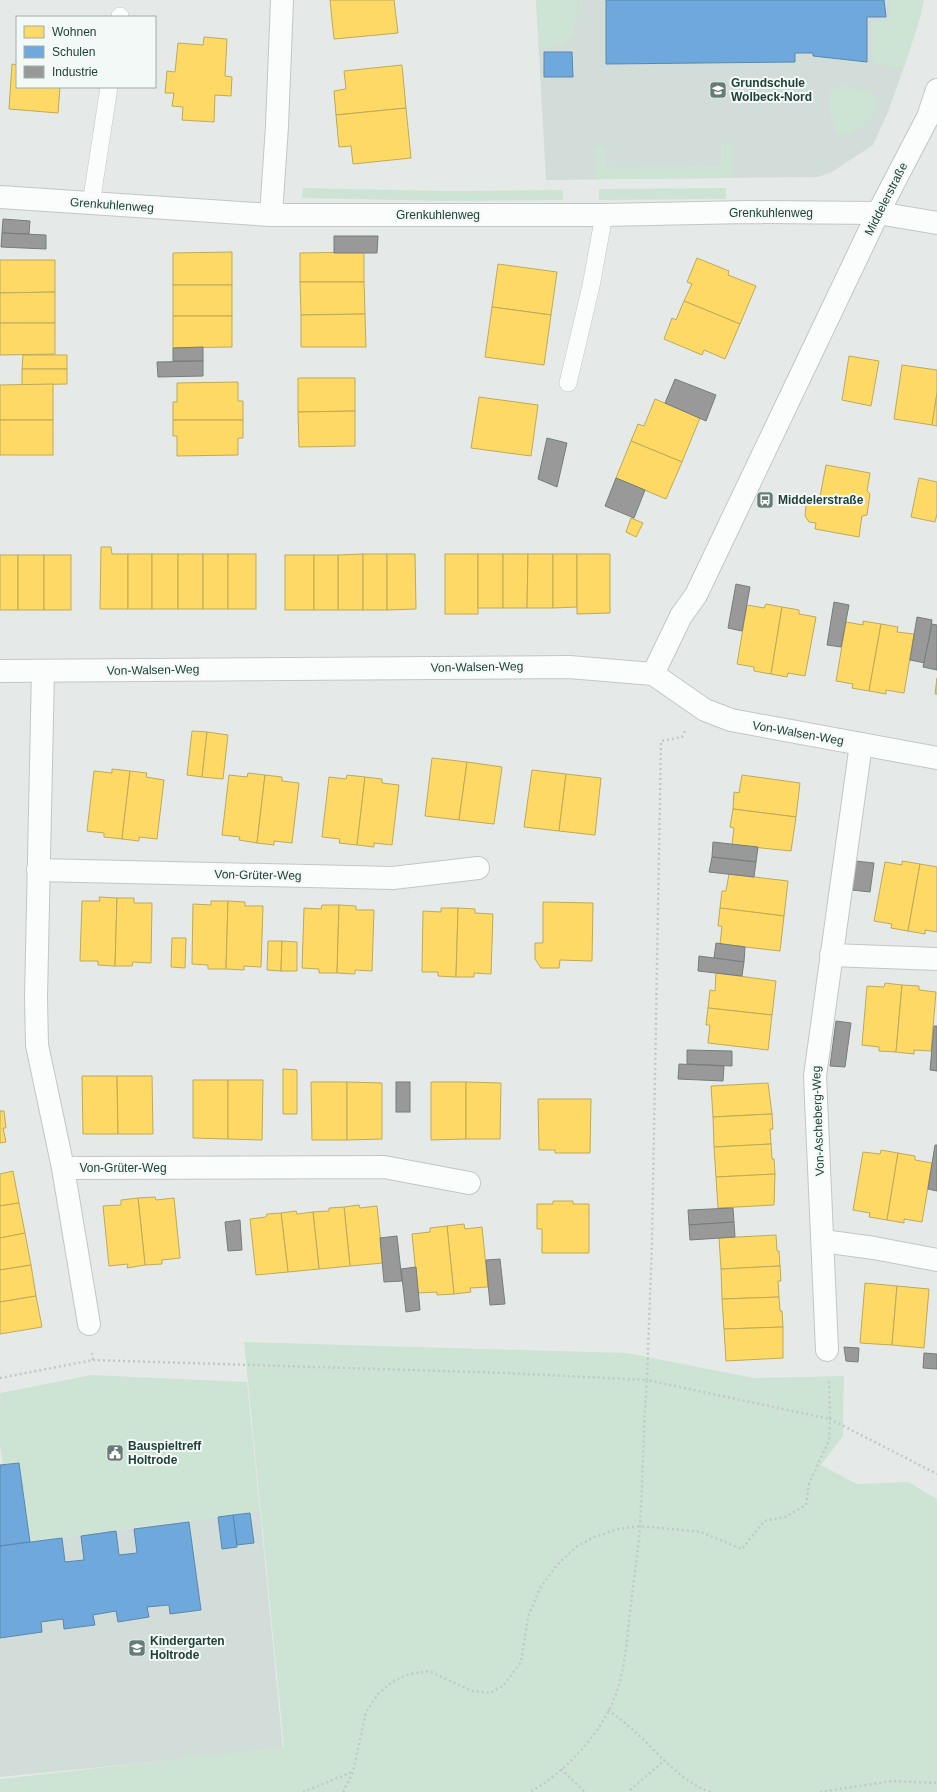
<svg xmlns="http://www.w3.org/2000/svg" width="937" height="1792" font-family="Arial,sans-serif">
<rect width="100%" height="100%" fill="#e5eae8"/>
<g fill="#d2dcd8">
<polygon points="536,0 924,0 919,21 904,67 888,112 873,145 832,172 818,177 546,180"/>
<polygon points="260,1511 283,1749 0,1777 0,1546"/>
</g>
<g fill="#cde4d5">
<polygon points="536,0 577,0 577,10 573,35 560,46 539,48"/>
<polygon points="890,0 924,0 919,21 904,67 873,63 872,21 890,20"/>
<path d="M846,85C854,89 865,91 872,96C890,111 859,127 849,135L837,133C831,121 827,102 831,90L839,86Z"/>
<polygon points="721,144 733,144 733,178 595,179 595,146 606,146 606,167 721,166"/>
<polygon points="303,188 445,191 563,190 563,200 444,201 302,198"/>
<polygon points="726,188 726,199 599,200 599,189"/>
<polygon points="244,1342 627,1353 754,1378 844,1376 843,1436 821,1465 857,1484 908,1482 937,1499 937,1792 0,1792 0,1779 284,1747"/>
<polygon points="91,1375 247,1382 260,1511 30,1542 19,1463 3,1465 0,1446 0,1393"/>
</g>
<g fill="#ffd966" stroke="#bcab58">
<polygon points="330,0 394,0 398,33 334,39"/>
<polygon points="204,37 227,39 225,76 232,77 231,96 215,95 214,122 182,120 183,107 172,106 174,93 165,93 167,71 175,72 178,43 203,45"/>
<polygon points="17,61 17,87 60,87 58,113 9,109 12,64 17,65"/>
<polygon points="402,65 406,108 336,115 334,91 346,89 344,71"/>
<polygon points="406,108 411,158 353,164 351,146 339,147 336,115"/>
<polygon points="232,252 232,285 173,285 173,253"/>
<polygon points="364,252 364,282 300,282 300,253"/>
<polygon points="697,258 729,271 728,275 756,286 740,324 684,301 692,284 687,282"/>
<polygon points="0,260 55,260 55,292 0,293"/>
<polygon points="498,264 557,272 551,315 492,307"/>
<polygon points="300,282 364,282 365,314 301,315"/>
<rect x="173" y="285" width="59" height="31"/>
<polygon points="55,292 55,323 0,323 0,293"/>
<polygon points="684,301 740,324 725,359 704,350 702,355 664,339 672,318 676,320"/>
<polygon points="492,307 551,315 544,365 485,357"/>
<polygon points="365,314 366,347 301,347 301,315"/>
<polygon points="173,316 232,316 232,347 173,348"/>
<polygon points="0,323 55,323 55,354 0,355"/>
<polygon points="23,355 67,355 67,369 22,369"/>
<polygon points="849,356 879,361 871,406 842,400"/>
<polygon points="902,365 937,370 937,393 932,425 894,419"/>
<polygon points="22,369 67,369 67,384 22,385"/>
<polygon points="298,378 355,378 355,411 298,412"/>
<polygon points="238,382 238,401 243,401 243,420 173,420 173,402 177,402 177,383"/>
<polygon points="53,384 53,420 0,420 0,385"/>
<polygon points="937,393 937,426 932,425"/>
<polygon points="479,397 538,405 531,456 471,448"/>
<polygon points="655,399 700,418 682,462 631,441 638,424 644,426"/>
<polygon points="355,411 355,446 299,447 298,412"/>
<rect x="0" y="420" width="53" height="35"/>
<polygon points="173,420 243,420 243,438 238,438 238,455 177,456 177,436 173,436"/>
<polygon points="631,441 682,462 666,499 616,478"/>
<polygon points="826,465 870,473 867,491 870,494 867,515 862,516 859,537 815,529 816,523 809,522 805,516 806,506 813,501 819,502"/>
<polygon points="919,478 937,482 937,514 935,522 911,517"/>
<polygon points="631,518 643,523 636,537 626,532"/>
<polygon points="101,547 111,547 112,554 128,554 128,609 100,609"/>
<rect x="128" y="554" width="24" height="55"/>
<rect x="152" y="554" width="26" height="55"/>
<rect x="178" y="554" width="25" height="55"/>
<rect x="203" y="554" width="25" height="55"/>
<rect x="228" y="554" width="28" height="55"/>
<polygon points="363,554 363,610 338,610 338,555"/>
<rect x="363" y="554" width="24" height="56"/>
<polygon points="387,554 415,554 416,609 387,610"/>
<rect x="445" y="554" width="33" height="60"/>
<rect x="478" y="554" width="25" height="54"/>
<polygon points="503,554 528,554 527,608 503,608"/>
<polygon points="528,554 553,554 553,608 527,608"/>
<polygon points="553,554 577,554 577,607 553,608"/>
<polygon points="577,554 610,554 610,613 577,614"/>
<rect x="0" y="555" width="18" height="55"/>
<rect x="18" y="555" width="26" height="55"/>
<rect x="44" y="555" width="27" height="55"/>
<rect x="285" y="555" width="29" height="55"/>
<rect x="314" y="555" width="24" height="55"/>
<polygon points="766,604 782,607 771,674 754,671 754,667 737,664 747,605 764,608"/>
<polygon points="782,607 799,610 799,614 816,617 805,676 788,673 787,677 771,674"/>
<polygon points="863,621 881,624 869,691 852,688 853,684 836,681 846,622 863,625"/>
<polygon points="881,624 898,627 897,632 914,634 904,693 886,690 886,694 869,691"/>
<polygon points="937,678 937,694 935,694"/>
<polygon points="192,731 207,732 202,777 187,775"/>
<polygon points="207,732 228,735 223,779 202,777"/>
<polygon points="432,758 467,762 459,820 425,816"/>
<polygon points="467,762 502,767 494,824 459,820"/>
<polygon points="112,769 130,771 122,839 104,837 104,833 87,831 94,771 112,773"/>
<polygon points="532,770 566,774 559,831 524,827"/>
<polygon points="130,771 147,773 146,777 164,780 157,839 139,837 139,841 122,839"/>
<polygon points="248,773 265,775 257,843 239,840 240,837 222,835 229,775 247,777"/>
<polygon points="566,774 601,778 595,835 559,831"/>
<polygon points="265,775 282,777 282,781 299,783 292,843 274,841 274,845 257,843"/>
<polygon points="347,775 365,777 357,845 339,843 340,839 322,837 329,777 346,779"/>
<polygon points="742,775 800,783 796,817 733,809 734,792 739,793"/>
<polygon points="365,777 382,779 382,783 399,785 392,845 374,843 374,847 357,845"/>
<polygon points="733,809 796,817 791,851 732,845 734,828 730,827"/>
<polygon points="902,861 920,864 908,931 891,928 892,924 874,921 885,862 902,865"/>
<polygon points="920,864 937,867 937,932 925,930 925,934 908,931"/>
<polygon points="729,874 788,881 784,916 720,908 722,891 726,891"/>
<polygon points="99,897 117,898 115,966 98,965 98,961 80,961 82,901 100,901"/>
<polygon points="117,898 134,898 134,903 152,903 151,963 133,962 132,966 115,966"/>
<polygon points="211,901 228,901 226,969 208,969 208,965 192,964 193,904 211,905"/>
<polygon points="228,901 245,902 245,906 263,906 261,967 244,966 244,970 226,969"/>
<polygon points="543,902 593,903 592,961 560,960 559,968 541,968 535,959 535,943 543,943"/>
<polygon points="322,905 339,905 337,973 319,973 319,969 302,968 304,908 321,909"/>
<polygon points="339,905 356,906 356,910 374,910 372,971 355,970 355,974 337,973"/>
<polygon points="441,908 458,908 456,977 438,976 438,972 422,972 423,911 441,912"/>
<polygon points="458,908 475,909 475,913 493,914 491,974 474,973 474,977 456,977"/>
<polygon points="720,908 784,916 780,951 720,944 722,926 718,926"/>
<polygon points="172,938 186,938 185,968 171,967"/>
<polygon points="268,941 282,941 281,971 267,970"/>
<polygon points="282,941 297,942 297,971 281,971"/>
<polygon points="716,973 776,981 772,1015 708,1008 710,990 715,991"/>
<polygon points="885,983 902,985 896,1052 879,1051 879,1047 862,1045 867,986 884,987"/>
<polygon points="902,985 919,986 919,990 936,992 931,1051 914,1050 914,1054 896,1052"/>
<polygon points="708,1008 772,1015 768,1050 708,1043 710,1025 706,1025"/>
<polygon points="283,1069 297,1070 297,1114 283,1114"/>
<polygon points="82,1076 117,1076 118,1134 83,1134"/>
<polygon points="117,1076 152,1076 153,1134 118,1134"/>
<polygon points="193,1080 228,1080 228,1139 193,1138"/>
<polygon points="228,1080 263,1080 262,1140 228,1139"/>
<polygon points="311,1082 347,1082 347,1140 312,1140"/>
<polygon points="347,1082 382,1083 382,1139 347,1140"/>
<polygon points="431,1082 466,1082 466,1139 431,1140"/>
<polygon points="466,1082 501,1083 500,1139 466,1139"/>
<polygon points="768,1083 772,1114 713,1117 711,1086"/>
<polygon points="538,1099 591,1099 590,1153 555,1153 555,1150 539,1150"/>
<polygon points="0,1111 4,1111 6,1128 3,1128 6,1142 0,1143"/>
<polygon points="772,1114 773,1129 770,1129 771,1144 714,1147 713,1117"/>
<polygon points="771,1144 772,1159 774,1159 775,1174 716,1177 714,1147"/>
<polygon points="881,1150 898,1153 887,1220 869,1217 870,1213 853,1210 863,1152 880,1154"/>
<polygon points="898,1153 915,1156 915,1160 932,1163 922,1222 904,1219 904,1223 887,1220"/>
<polygon points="13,1171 19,1203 0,1206 0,1174"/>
<polygon points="775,1174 774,1205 718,1208 716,1177"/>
<polygon points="155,1197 156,1200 174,1198 180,1258 162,1260 162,1264 145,1265 138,1198"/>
<polygon points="138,1198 145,1265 127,1268 128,1264 109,1266 103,1206 121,1205 121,1200"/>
<polygon points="553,1201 573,1201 573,1204 589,1204 589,1253 542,1253 542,1229 537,1229 537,1204 553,1204"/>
<polygon points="19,1203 25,1233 0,1238 0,1206"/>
<polygon points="359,1205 360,1208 377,1206 383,1263 350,1266 344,1207"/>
<polygon points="344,1207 350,1266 319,1269 313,1212 329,1211 329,1208"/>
<polygon points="296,1211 297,1214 313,1212 319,1269 288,1272 281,1213"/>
<polygon points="281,1213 288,1272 256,1275 250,1219 266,1217 267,1214"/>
<polygon points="464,1224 465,1229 482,1227 488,1287 470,1288 471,1292 454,1294 447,1226"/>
<polygon points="447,1226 454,1294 437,1295 437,1292 418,1293 412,1234 430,1232 430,1228"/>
<polygon points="25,1233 31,1265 0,1270 0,1238"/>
<polygon points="776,1235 777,1251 779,1251 780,1266 721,1269 719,1238"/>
<polygon points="31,1265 36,1296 0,1302 0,1270"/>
<polygon points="780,1266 781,1281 778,1281 779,1297 722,1299 721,1269"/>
<polygon points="865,1283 897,1286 892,1345 860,1343"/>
<polygon points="897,1286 929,1289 924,1348 892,1345"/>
<polygon points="36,1296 42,1327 0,1334 0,1302"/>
<polygon points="779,1297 780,1311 782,1311 783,1327 724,1329 722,1299"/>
<polygon points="783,1327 783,1358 726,1361 724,1329"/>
</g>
<g fill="#6fa8dc" stroke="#5889ab">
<polygon points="606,0 884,0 886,17 867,17 867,62 813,56 813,53 795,53 795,62 606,64"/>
<polygon points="544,52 572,52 573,77 544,77"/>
<polygon points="19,1463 30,1542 0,1546 0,1465"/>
<polygon points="250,1513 254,1543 237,1545 233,1515"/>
<polygon points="233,1515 237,1547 222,1549 218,1517"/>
<polygon points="189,1522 201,1610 170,1614 169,1605 147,1607 149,1617 118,1622 116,1611 93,1615 95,1625 64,1629 63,1619 41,1622 42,1632 0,1638 0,1546 62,1538 65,1562 84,1560 81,1536 116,1531 119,1555 137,1553 134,1529"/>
</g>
<g fill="#999" stroke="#757e7c">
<polygon points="3,219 30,221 29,234 2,233"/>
<polygon points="2,233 46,235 46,249 1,247"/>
<polygon points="334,236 378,236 377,253 334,253"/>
<polygon points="203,347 203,361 173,361 173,348"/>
<polygon points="203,361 203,376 158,377 157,362"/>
<polygon points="675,379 716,395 706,421 665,403"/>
<polygon points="547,438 567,443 557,487 538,479"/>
<polygon points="616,478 645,490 634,518 605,506"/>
<polygon points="736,584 750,587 742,631 728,628"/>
<polygon points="834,602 849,605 841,647 827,645"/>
<polygon points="917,617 932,620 925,663 910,660"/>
<polygon points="932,624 937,625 937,670 923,667"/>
<polygon points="713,842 758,847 756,862 712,857"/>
<polygon points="712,857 756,862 754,877 709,872"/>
<polygon points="855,861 874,863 870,892 852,890"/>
<polygon points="716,943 745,947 744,962 714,958"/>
<polygon points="699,956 744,962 742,976 698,971"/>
<polygon points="836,1021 851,1023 845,1067 830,1066"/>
<polygon points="934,1026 937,1026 937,1071 930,1070"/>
<polygon points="687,1050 732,1051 732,1066 687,1064"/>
<polygon points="679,1064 724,1066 723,1081 678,1079"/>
<rect x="396" y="1082" width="14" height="30"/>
<polygon points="935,1145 937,1145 937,1191 928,1189"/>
<polygon points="733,1208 734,1222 689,1225 688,1210"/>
<polygon points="240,1220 242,1250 228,1251 225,1222"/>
<polygon points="734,1222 735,1237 690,1240 689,1225"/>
<polygon points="397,1236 402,1281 384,1282 380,1238"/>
<polygon points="500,1259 505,1304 490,1305 486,1260"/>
<polygon points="416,1267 420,1310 406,1312 401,1269"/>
<polygon points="844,1347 859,1348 858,1362 846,1361"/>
<polygon points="924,1353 937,1354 937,1369 923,1368"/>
</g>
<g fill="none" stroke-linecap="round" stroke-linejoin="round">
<defs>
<g id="lane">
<polyline points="120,17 120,16"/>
<polyline points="91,204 109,87"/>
<polyline points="568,383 591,286 604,215"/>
</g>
<g id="street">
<polyline points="0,197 271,215 604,215 747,212 878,213 937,223"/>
<polyline points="271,215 277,126 282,0"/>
<polyline points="0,671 569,667 653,674 705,710 731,720 937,758"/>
<polyline points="43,671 36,998 37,1045 63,1168 89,1324"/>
<polyline points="653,674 681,616 696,595 878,213 928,117 937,90"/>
<polyline points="38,870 393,878 478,868"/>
<polyline points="831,955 937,959"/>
<polyline points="63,1168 384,1167 469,1183"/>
<polyline points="823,1241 874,1248 937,1260"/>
<polyline points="827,1350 815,1076 861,744"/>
</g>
</defs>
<use href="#lane" stroke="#c2c7c5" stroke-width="18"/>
<use href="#street" stroke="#c2c7c5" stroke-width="24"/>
<g stroke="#c1cac8" stroke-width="2.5" stroke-dasharray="2 3" stroke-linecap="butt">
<polyline points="685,731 682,737 661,741 652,1241 647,1380 830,1419 829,1378"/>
<path d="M93,1360L507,1373L647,1380C643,1429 643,1477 640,1526C638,1552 634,1578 631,1604C627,1636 626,1669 614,1699C600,1735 563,1774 530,1792"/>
<polyline points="0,1378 93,1360 92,1353"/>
<path d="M608,1710C617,1717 626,1723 634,1731C658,1752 680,1782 711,1792"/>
<polyline points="561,1769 585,1792"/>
<polyline points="630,1790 665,1760"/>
<polyline points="303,1792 352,1772"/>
<polyline points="343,1792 353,1772 366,1712 378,1694 392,1682 409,1674 429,1671 472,1691 490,1693 503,1686 521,1662 528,1617 540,1588 557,1565 576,1547 594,1537 618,1529 640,1526 701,1532 742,1549 764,1521 785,1517 806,1505 809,1484 829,1440 830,1419 937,1474"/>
<polyline points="820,1792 892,1781 937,1783"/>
</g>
<use href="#lane" stroke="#fbfcfc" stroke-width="17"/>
<use href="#street" stroke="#fbfcfc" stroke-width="22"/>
</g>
<defs>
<symbol id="school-square" viewBox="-11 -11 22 22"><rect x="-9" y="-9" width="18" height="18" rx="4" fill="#667c76" stroke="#f3f9f6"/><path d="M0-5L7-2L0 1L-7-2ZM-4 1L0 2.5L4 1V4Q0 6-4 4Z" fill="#fff"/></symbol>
<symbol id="bus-square" viewBox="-11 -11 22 22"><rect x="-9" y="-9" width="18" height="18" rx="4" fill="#667c76" stroke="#f3f9f6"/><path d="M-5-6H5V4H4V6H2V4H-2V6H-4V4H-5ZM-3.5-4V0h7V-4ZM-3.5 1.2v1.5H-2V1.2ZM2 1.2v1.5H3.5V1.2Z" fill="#fff"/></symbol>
<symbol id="civic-square" viewBox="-11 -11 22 22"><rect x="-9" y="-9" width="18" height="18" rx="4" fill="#667c76" stroke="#f3f9f6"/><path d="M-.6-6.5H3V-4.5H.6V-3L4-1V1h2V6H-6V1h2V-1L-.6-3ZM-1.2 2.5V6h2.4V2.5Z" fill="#fff"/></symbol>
</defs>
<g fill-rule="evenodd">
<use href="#school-square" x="708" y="80" width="20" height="20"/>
<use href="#bus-square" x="755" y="490" width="20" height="20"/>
<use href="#civic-square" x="105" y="1443" width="20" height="20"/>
<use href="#school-square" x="127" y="1638" width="20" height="20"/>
</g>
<g text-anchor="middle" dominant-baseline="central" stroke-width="4" stroke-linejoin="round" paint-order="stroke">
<g font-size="12" font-weight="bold" fill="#214039" stroke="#f3f9f6" text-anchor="start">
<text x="731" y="83">Grundschule<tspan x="731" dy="14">Wolbeck-Nord</tspan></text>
<text x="778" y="500">Middelerstraße</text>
<text x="128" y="1446">Bauspieltreff<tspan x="128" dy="14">Holtrode</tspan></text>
<text x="150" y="1641">Kindergarten<tspan x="150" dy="14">Holtrode</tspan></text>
</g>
<g font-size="12" fill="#214039" stroke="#f3f9f6">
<text transform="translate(886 199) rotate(-63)">Middelerstraße</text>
<text transform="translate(112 205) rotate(4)">Grenkuhlenweg</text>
<text x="771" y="213">Grenkuhlenweg</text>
<text x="438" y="215">Grenkuhlenweg</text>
<text transform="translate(477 667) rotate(-1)">Von-Walsen-Weg</text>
<text transform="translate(153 670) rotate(-1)">Von-Walsen-Weg</text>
<text transform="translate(798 733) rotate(10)">Von-Walsen-Weg</text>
<text transform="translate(258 875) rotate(1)">Von-Grüter-Weg</text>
<text transform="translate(818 1121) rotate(-92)">Von-Ascheberg-Weg</text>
<text x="123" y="1168">Von-Grüter-Weg</text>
</g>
</g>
<rect x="16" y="16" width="140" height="72" fill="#f3f9f6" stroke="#9fafaa"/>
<rect x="24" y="26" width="20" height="12" fill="#ffd966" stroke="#9fafaa"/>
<text x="52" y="36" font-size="12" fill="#214039">Wohnen</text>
<rect x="24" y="46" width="20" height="12" fill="#6fa8dc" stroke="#9fafaa"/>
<text x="52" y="56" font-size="12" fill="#214039">Schulen</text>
<rect x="24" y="66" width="20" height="12" fill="#999999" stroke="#9fafaa"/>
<text x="52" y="76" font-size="12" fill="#214039">Industrie</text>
</svg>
